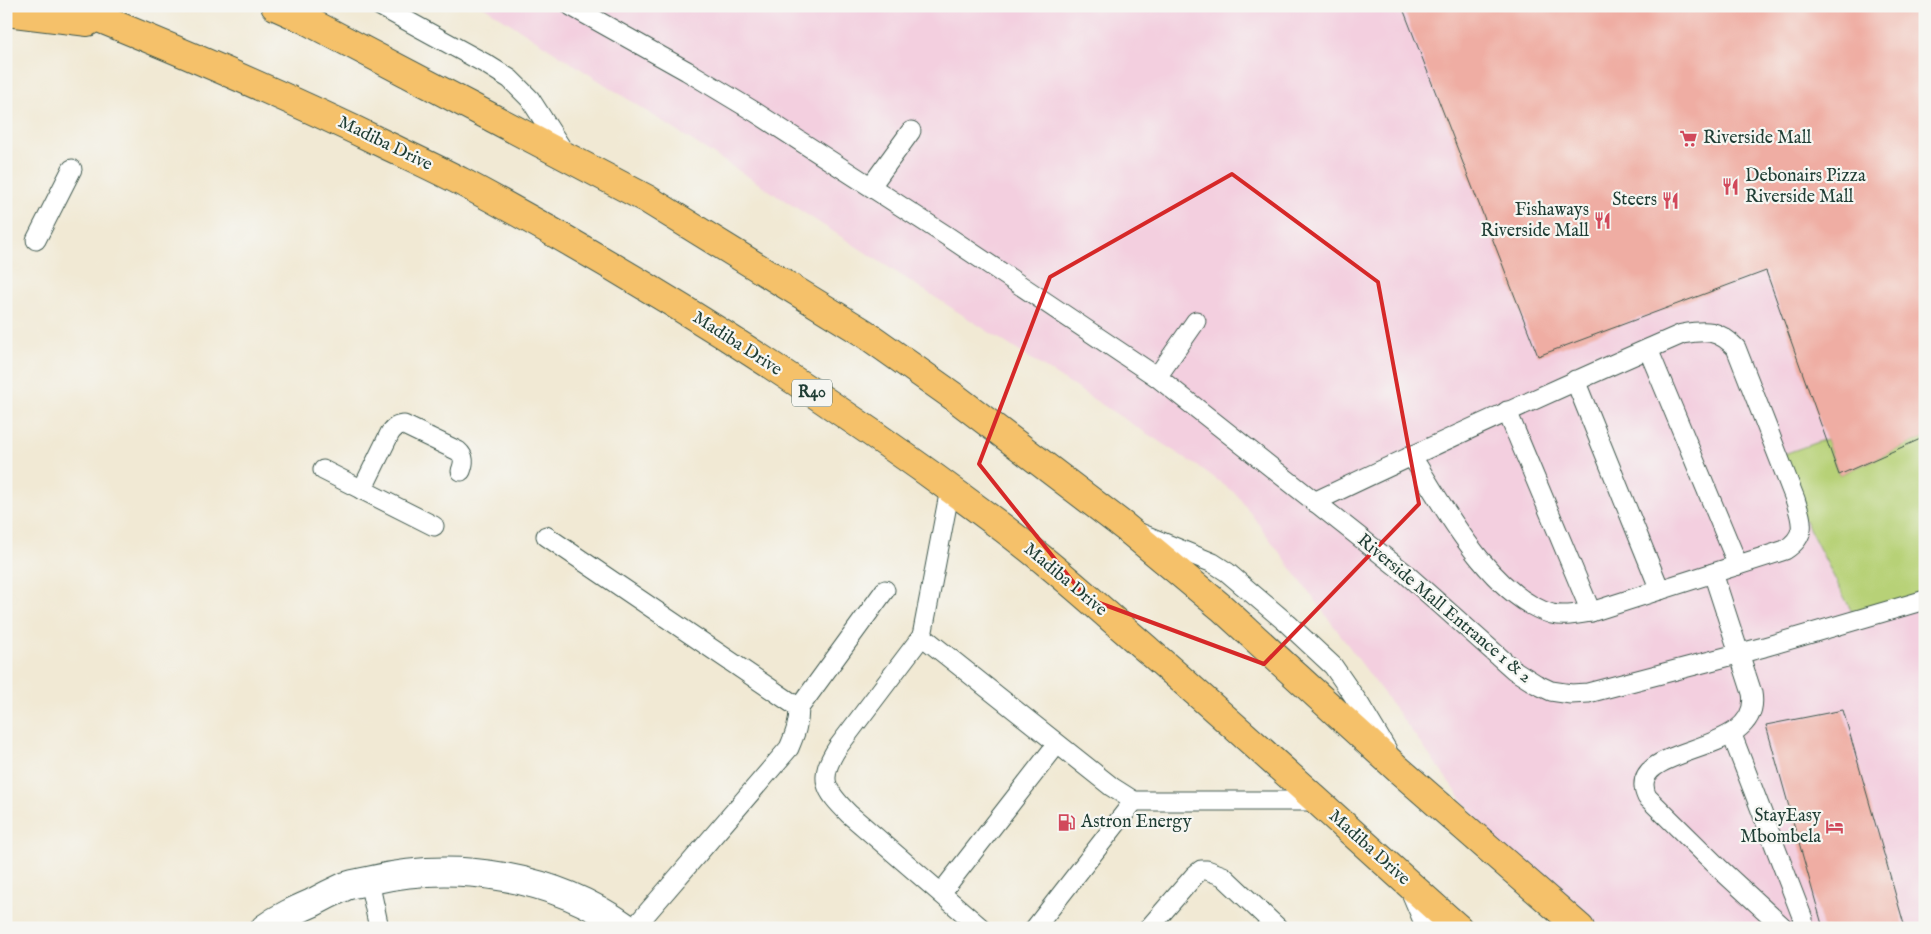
<svg xmlns="http://www.w3.org/2000/svg" width="1931" height="934" font-family="'IM FELL English',serif">
<rect width="100%" height="100%" fill="#f6f6f2"/>
<filter id="ink" filterUnits="userSpaceOnUse"><feTurbulence type="fractalNoise" baseFrequency=".02" numOctaves="2"/><feDisplacementMap in="SourceGraphic" scale="10" xChannelSelector="R" yChannelSelector="G"/><feConvolveMatrix kernelMatrix="1 2 1 2 8 2 1 2 1" color-interpolation-filters="sRGB"/></filter>
<filter id="wash" filterUnits="userSpaceOnUse"><feTurbulence type="fractalNoise" baseFrequency=".0096" numOctaves="4" result="noise"/><feDisplacementMap in="SourceGraphic" scale="20" xChannelSelector="R" yChannelSelector="G"/><feGaussianBlur stdDeviation="1.12" result="paint"/><feColorMatrix in="noise" values="0 0 0 0 0 0 0 0 0 0 0 0 0 0 0 0 0 1.4 0 .05"/><feComposite in="paint" operator="in"/></filter>
<g filter="url(#wash)">
<rect width="100%" height="100%" fill="#f1e9d4"/>
<polygon fill="#f3cfdf" points="483,6 1925,6 1925,928 1557,928 1237,495 1208,473"/>
<polygon fill="#b7d177" stroke="#6b8756" points="1925,437 1925,601 1856,620 1773,458 1826,439 1839,475"/>
<g id="blocks">
<g fill="#efada3">
<polygon points="1402,6 1925,6 1925,437 1839,475 1766,271 1538,356"/>
<polygon points="1843,710 1905,928 1823,928 1766,725"/>
</g>
</g>
</g>
<g filter="url(#ink)">
<use href="#blocks" fill-opacity="0" stroke="#3e574c" stroke-width="1"/>
<g fill="none" stroke-linecap="round" stroke-linejoin="round">
<defs>
<g id="lane">
<polyline points="380,6 486,64 510,79 530,99 566,155"/>
<polyline points="571,6 687,71 755,112 947,236 1157,377 1405,573 1514,670 1536,684 1551,691 1571,694 1588,693 1764,647 1925,600"/>
<polyline points="871,186 911,131"/>
<polyline points="36,240 72,169"/>
<polyline points="1648,349 1738,565"/>
<polyline points="1157,377 1196,321"/>
<polyline points="1575,380 1660,590"/>
<polyline points="1507,411 1591,612"/>
<polyline points="323,470 434,526"/>
<polyline points="950,489 922,636 1112,787 1134,801 1317,801"/>
<path d="M362,490L390,433C394,428 397,425 404,425L458,451C465,457 464,463 461,471"/>
<path d="M1314,502C1436,444 1558,388 1682,334C1706,330 1718,329 1736,348L1795,499C1802,521 1808,535 1785,550L1591,612C1579,614 1564,617 1552,614C1491,597 1443,506 1411,455"/>
<polyline points="1140,533 1213,563 1227,572 1288,624 1333,666 1360,705 1387,750"/>
<polyline points="546,536 799,708"/>
<path d="M1713,573L1752,693C1764,759 1622,742 1647,797L1720,869L1784,928"/>
<path d="M922,636L838,747C817,779 825,790 849,814L981,928"/>
<polyline points="1732,735 1803,919 1801,928"/>
<polyline points="369,881 379,928"/>
<polyline points="1410,890 1426,928"/>
<polyline points="941,893 1057,744"/>
<path d="M634,928L789,748C795,734 799,724 799,708L885,590"/>
<polyline points="1035,928 1134,801"/>
<polyline points="1149,928 1195,875 1201,870 1207,870 1223,876 1278,928"/>
</g>
<path id="street" d="M265,928C280,917 296,910 312,903C323,897 335,891 346,886C355,883 364,882 372,880C457,860 555,876 627,928"/>
<g id="primary">
<path d="M69,6C176,49 282,94 386,145C411,157 437,169 462,182C647,281 826,395 995,522C1049,562 1099,608 1150,652C1254,742 1355,836 1458,928"/>
<polyline points="275,6 304,19 647,199 864,333 953,396 1125,527 1222,608 1399,770 1580,928"/>
<polyline points="6,12 88,22"/>
</g>
</defs>
<use href="#lane" stroke="#3e574c" stroke-width="21"/>
<use href="#street" stroke="#3e574c" stroke-width="30"/>
<use href="#primary" stroke="#3e574c" stroke-width="30"/>
<use href="#lane" stroke="#fff" stroke-width="19"/>
<use href="#street" stroke="#fff" stroke-width="28"/>
<use href="#primary" stroke="#f5c16b" stroke-width="28"/>
</g>
</g>
<path fill="none" stroke="#d62828" stroke-width="4" stroke-linejoin="round" d="M1232,174L1378,282L1419,504L1264,664L1086,598L979,464L1050,277Z"/>
<defs>
<symbol id="supermarket-bare" viewBox="-9 -9 18 18"><path d="M-6-5.5h2.5l.6 2H6L4.5 2H-2.5L-4.4-4H-6ZM-1.5 3.2a1.3 1.3 0 1 0 .1 0ZM3 3.2a1.3 1.3 0 1 0 .1 0Z" fill="#d1495b" stroke="#f6f6f2" stroke-width="2.5" paint-order="stroke"/></symbol>
<symbol id="restaurant-bare" viewBox="-9 -9 18 18"><path d="M-5-6h1v4h1v-4h1v4h1v-4h1v5L-1.5 .5V6h-2V.5L-5-1ZM5-6V6H3V1.5H1.5Q1.5-4 5-6Z" fill="#d1495b" stroke="#f6f6f2" stroke-width="2.5" paint-order="stroke"/></symbol>
<symbol id="fuel-bare" viewBox="-9 -9 18 18"><path d="M-5.5-6h7V0h2V4h1.3V-2.5L3-4.5l.8-.8L6-3V5H2.5V1h-1V6h-7ZM-4.2-4.7v3.2H.2V-4.7Z" fill="#d1495b" stroke="#f6f6f2" stroke-width="2.5" paint-order="stroke"/></symbol>
<symbol id="hotel-bare" viewBox="-9 -9 18 18"><path d="M-6-4.5h1.5V1H6V5H4.5V3h-9V5H-6ZM-4 0a1.8 1.8 0 1 1 3.6 0ZM.5 0V-2.5h3Q6-2.5 6 0Z" fill="#d1495b" stroke="#f6f6f2" stroke-width="2.5" paint-order="stroke"/></symbol>
</defs>
<g fill-rule="evenodd">
<use href="#supermarket-bare" x="1676" y="126" width="25" height="25"/>
<use href="#restaurant-bare" x="1718" y="174" width="25" height="25"/>
<use href="#restaurant-bare" x="1658" y="188" width="25" height="25"/>
<use href="#restaurant-bare" x="1590" y="208" width="25" height="25"/>
<use href="#fuel-bare" x="1054" y="810" width="25" height="25"/>
<use href="#hotel-bare" x="1822" y="814" width="25" height="25"/>
</g>
<g text-anchor="middle" dominant-baseline="central" stroke-width="4.5" stroke-linejoin="round" paint-order="stroke">
<rect fill="#f6f6f2" stroke="#60746d" stroke-width="1" x="792" y="379.5" width="40" height="27" rx="4"/>
<g font-size="16" font-weight="bold" fill="#1f3d34">
<text x="812" y="393">R40</text>
</g>
<g font-size="18" fill="#1f3d34" stroke="#f6f6f2" text-anchor="start">
<text x="1703" y="138">Riverside Mall</text>
<text x="1745" y="176">Debonairs Pizza<tspan x="1745" dy="21">Riverside Mall</tspan></text>
<text x="1657" y="200" text-anchor="end">Steers</text>
<text x="1589" y="210" text-anchor="end">Fishaways<tspan x="1589" dy="21">Riverside Mall</tspan></text>
<text x="1821" y="816" text-anchor="end">StayEasy<tspan x="1821" dy="21">Mbombela</tspan></text>
<text x="1081" y="822">Astron Energy</text>
</g>
<g font-size="18" fill="#1f3d34" stroke="#f6f6f2">
<text transform="translate(385 144) rotate(26)">Madiba Drive</text>
<text transform="translate(737 344) rotate(33)">Madiba Drive</text>
<text transform="translate(1065 580) rotate(40)">Madiba Drive</text>
<text transform="translate(1444 609) rotate(40)">Riverside Mall Entrance 1 &amp; 2</text>
<text transform="translate(1369 848) rotate(42)">Madiba Drive</text>
</g>
</g>
<rect width="1931" height="934" fill="none" stroke="#f6f6f2" stroke-width="25"/>
</svg>
